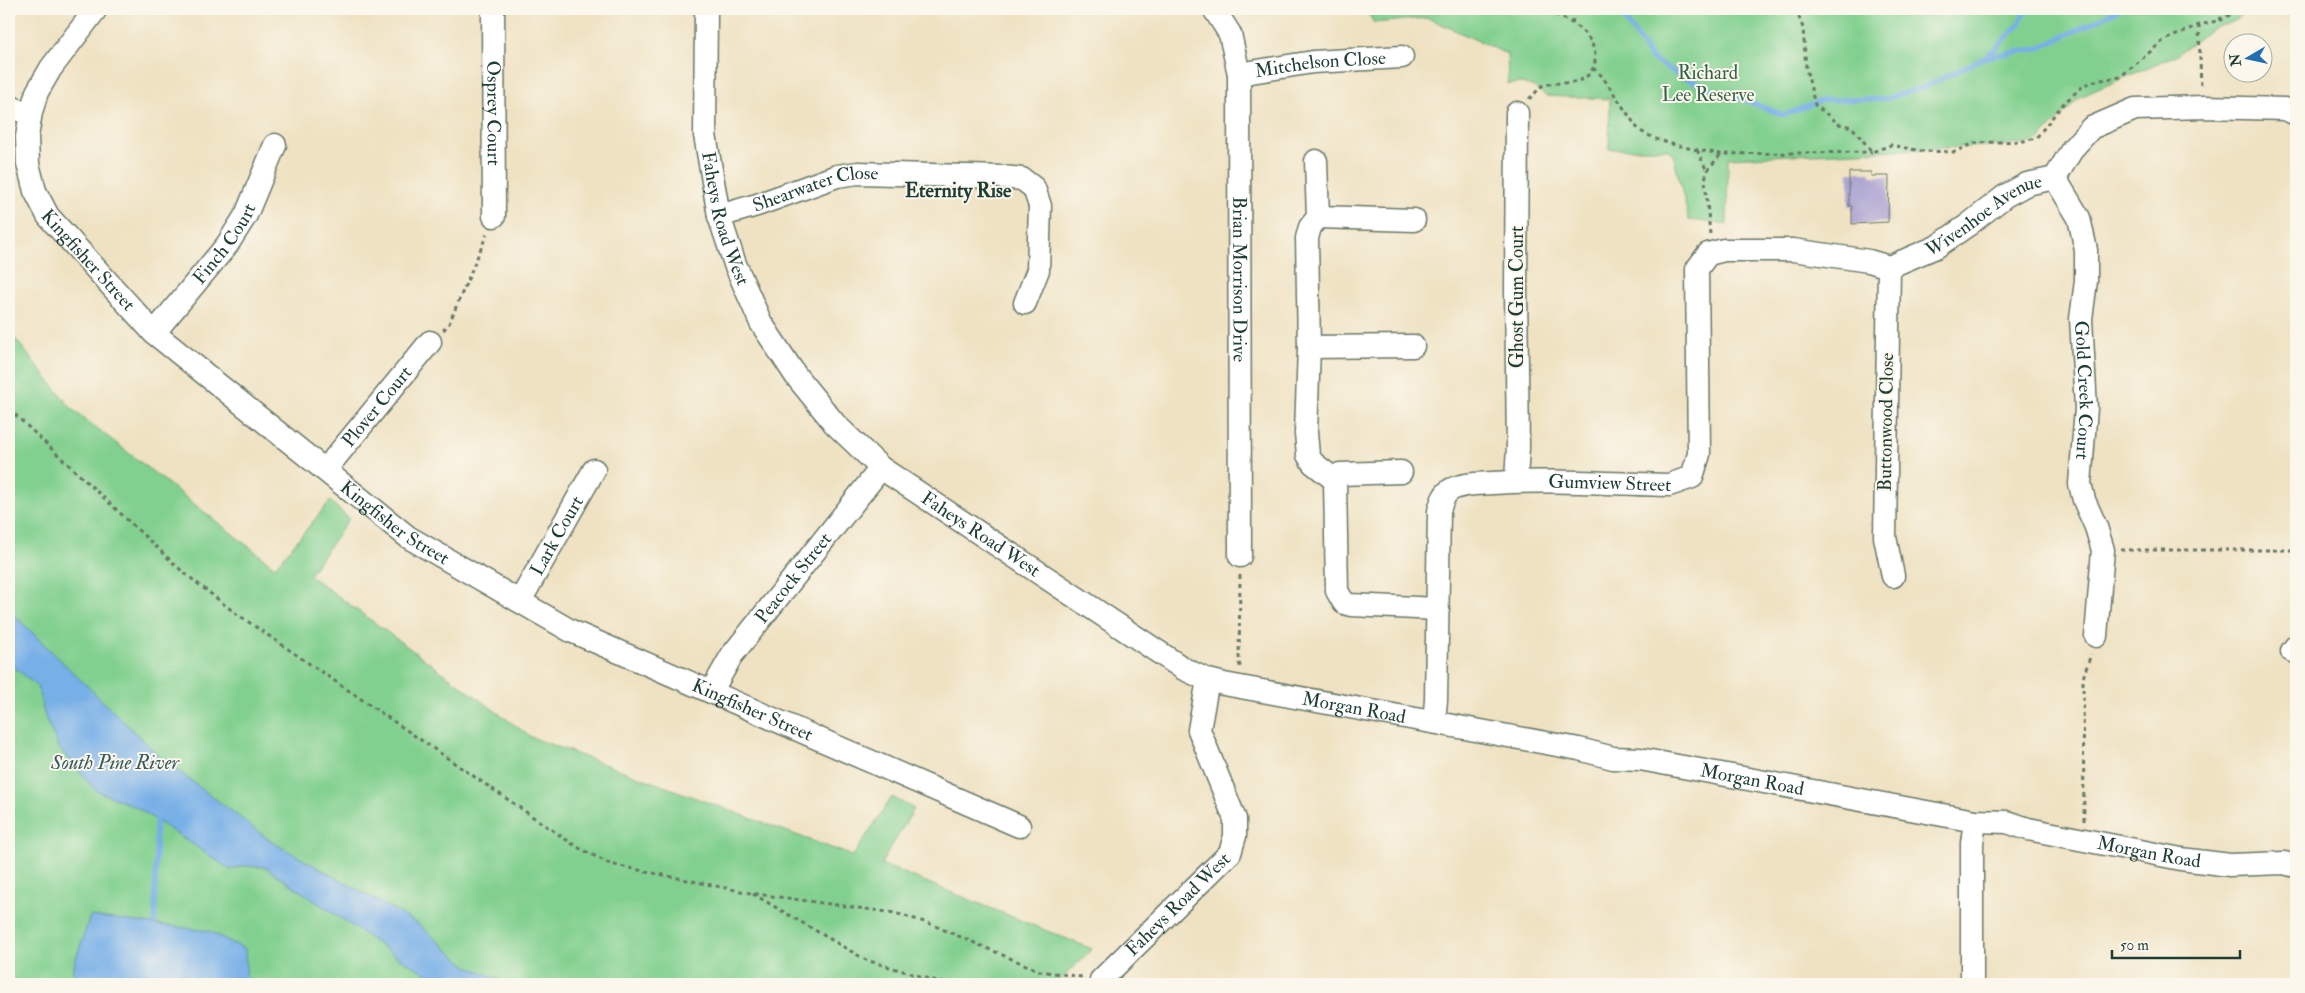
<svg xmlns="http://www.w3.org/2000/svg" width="2305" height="993" font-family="'IM FELL Double Pica',serif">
<rect width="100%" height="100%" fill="#fbf7ec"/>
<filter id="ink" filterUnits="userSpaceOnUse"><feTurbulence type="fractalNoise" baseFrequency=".02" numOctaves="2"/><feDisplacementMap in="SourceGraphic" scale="10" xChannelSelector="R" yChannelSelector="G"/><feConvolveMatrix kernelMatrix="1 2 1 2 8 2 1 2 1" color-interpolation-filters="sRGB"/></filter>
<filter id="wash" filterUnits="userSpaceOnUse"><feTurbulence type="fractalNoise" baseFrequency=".0096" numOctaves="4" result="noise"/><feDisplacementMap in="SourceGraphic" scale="20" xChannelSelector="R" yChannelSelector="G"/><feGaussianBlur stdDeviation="1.12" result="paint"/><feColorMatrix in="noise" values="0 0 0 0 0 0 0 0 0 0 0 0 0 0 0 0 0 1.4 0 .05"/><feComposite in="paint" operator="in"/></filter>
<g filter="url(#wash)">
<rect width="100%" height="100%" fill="#efe2c2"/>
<g fill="#82d08f" stroke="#508662">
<polygon points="1365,9 2249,9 2233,22 2211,29 2176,55 2080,97 2039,140 2027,144 1728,158 1727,224 1689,220 1673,154 1667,149 1609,149 1610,99 1546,96 1534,87 1522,83 1508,84 1507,54 1428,18 1374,23"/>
<polygon points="9,331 71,408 275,567 330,501 349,519 309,575 531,737 853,856 892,797 914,809 881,864 1092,949 1057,984 9,984"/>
</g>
<g fill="#77afe7" stroke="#4b768e">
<polygon points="9,610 161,758 272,842 417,923 467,966 511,984 446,984 399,958 265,867 242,866 231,870 136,807 95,790 59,748 45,717 37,686 9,663"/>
<polygon points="90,916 209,931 245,949 247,984 85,984 72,971"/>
</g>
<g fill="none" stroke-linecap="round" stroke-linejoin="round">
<g stroke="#77afe7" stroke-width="5">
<polyline points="1618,9 1651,58 1684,78 1784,115 1823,100 1885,99 1927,86 1986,57 2019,25 2026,9"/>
<polyline points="1986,57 2040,48 2120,9"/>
<polyline points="155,922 156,813"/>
</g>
</g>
<g id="blocks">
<polygon fill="#aaa3d1" points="1849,172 1871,172 1871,176 1889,176 1888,222 1852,224 1852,206 1849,206"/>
</g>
</g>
<g filter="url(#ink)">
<use href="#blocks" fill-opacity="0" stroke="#687766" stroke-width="1"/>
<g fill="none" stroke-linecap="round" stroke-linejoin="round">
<defs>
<g id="minor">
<path id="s1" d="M96,9L51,68L37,92L31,112L27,137L28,164L35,191L48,216L154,333L408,537L571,631L1019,826"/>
<path id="s2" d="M493,9L494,216"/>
<path id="s3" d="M706,9L705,135L719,216L735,264L761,323L796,376L835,424L881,468L1184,669L1208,680L1224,684L1579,749L1613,758L1640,759L1975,821L2007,822L2028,829L2181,859L2230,865L2284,863L2296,866"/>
<path id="s4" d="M1214,9L1230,34L1239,74L1240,556"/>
<path id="s5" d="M1239,74L1313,62L1402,57"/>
<polyline points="9,106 18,110 31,112"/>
<polyline points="1316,161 1318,217 1310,227 1307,238 1309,347 1306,433 1308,455 1313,463 1335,480"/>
<path id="s6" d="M2055,178L2079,218L2086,250V281L2081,319L2086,408L2080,484L2084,500L2096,527L2103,550L2096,636"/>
<path id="s7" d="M719,216L757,205L837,176L858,173L1003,177L1022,179L1034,188L1040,206L1038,270L1025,303"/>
<polyline points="1318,217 1414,220"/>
<polyline points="1889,267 1885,537 1893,576"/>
<path id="s8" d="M154,333L227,245L246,215L275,145"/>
<polyline points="1309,347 1413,346"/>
<path id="s9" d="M325,470L430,342"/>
<polyline points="1401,472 1340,474 1335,480 1337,591 1344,603 1351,605 1438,609"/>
<polyline points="1516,481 1518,447 1516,290 1517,113"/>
<path id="s10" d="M520,601L594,470"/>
<polyline points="2292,651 2296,646"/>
<path id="s11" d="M711,692L732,655L881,468"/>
<path id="s12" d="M1434,722L1436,700L1439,511C1441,503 1444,493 1452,489C1465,483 1480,484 1493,483C1552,479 1611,484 1669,485L1692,477L1699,454L1697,269L1708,254L1724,250H1793L1869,261L1889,267L1936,247L1968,225L2005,196L2027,184L2055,178L2073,148L2091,128L2135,109L2204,107L2285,109L2296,114"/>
<path id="s13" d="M1101,980L1230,853L1235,836V819L1199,730L1208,680"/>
<polyline points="1972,984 1972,843 1975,821"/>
</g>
</defs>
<use href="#minor" stroke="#687766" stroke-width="25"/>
<g stroke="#687766" stroke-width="3" stroke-dasharray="4 4" stroke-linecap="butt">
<polyline points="1796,9 1803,28 1806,68 1815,105 1839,124 1852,127 1872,152 1891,145 1921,151 1955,152 1974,143 2024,141 2036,138 2063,104 2084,85 2095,81 2120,77 2163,41 2199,25 2221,20 2240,9"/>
<polyline points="2219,9 2221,20"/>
<polyline points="1553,13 1561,9"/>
<polyline points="1572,23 1576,9"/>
<polyline points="2199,25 2201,89"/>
<path d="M1593,68L1602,76L1638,129C1657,144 1698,150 1721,154L1872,152"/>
<path d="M1529,99L1542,86C1556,80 1574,87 1587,76C1593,71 1596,63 1595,56C1593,29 1560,15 1539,9"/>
<polyline points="1697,150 1707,171"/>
<polyline points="1710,234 1705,180 1707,171 1721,154"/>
<polyline points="443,330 448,326 487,234"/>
<polyline points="9,409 183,572 234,612 577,847 610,864 750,893 895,913 928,923 1040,971 1082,977"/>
<polyline points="2121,550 2296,550"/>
<polyline points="1240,575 1239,663 1241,668"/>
<polyline points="2084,821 2083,678 2091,654"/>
<polyline points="753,894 866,960 947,984"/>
</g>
<use href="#minor" stroke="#fff" stroke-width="22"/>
</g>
</g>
<g text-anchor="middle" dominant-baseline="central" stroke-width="4" stroke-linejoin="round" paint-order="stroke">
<g font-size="19" fill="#1f3d34" stroke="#fbf7ec">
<text stroke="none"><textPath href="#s5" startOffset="82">Mitchelson Close</textPath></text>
<text stroke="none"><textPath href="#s2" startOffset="104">Osprey Court</textPath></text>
<text stroke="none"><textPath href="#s7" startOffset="101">Shearwater Close</textPath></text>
<text stroke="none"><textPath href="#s12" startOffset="999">Wivenhoe Avenue</textPath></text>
<text stroke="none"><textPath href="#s3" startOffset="212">Faheys Road West</textPath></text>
<text stroke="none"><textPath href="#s8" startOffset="114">Finch Court</textPath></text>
<text stroke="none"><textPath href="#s1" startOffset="291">Kingfisher Street</textPath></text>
<text stroke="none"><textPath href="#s4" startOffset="276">Brian Morrison Drive</textPath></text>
<text transform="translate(1517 297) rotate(-90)">Ghost Gum Court</text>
<text stroke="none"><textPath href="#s6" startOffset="220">Gold Creek Court</textPath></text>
<text stroke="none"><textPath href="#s9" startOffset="82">Plover Court</textPath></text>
<text transform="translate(1886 422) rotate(-89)">Buttonwood Close</text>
<text stroke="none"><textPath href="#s12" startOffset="396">Gumview Street</textPath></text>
<text stroke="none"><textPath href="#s1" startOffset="696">Kingfisher Street</textPath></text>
<text stroke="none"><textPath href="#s3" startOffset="632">Faheys Road West</textPath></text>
<text stroke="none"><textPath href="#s10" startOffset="75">Lark Court</textPath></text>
<text stroke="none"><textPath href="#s11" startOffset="141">Peacock Street</textPath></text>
<text stroke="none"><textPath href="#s3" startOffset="1051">Morgan Road</textPath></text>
<text stroke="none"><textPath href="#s1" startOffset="1101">Kingfisher Street</textPath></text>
<text stroke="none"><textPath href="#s3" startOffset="1456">Morgan Road</textPath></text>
<text stroke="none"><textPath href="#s3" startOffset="1860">Morgan Road</textPath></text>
<text stroke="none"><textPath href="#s13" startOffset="108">Faheys Road West</textPath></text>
</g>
<g font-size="19" fill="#38624b" stroke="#fbf7ec">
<text x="1708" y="73">Richard<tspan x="1708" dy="22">Lee Reserve</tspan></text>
</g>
<g font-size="20" font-weight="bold" fill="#1f3d34" stroke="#fbf7ec">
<text x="958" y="190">Eternity Rise</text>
</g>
<g font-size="20" font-style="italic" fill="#355a61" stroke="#fbf7ec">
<text x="115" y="762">South Pine River</text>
</g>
</g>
<rect width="2305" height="993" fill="none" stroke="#fbf7ec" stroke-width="30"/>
<g transform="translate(2248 58) rotate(261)"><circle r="24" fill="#fbf7ec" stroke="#a3ada2"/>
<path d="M0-4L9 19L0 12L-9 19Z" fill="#1f6fb2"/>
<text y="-8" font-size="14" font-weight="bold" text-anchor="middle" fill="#1f3d34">N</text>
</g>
<path d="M2112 950v8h128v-8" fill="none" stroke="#1f3d34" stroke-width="2.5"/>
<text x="2120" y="950" font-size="15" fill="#1f3d34" stroke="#fbf7ec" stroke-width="4" paint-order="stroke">50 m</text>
</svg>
